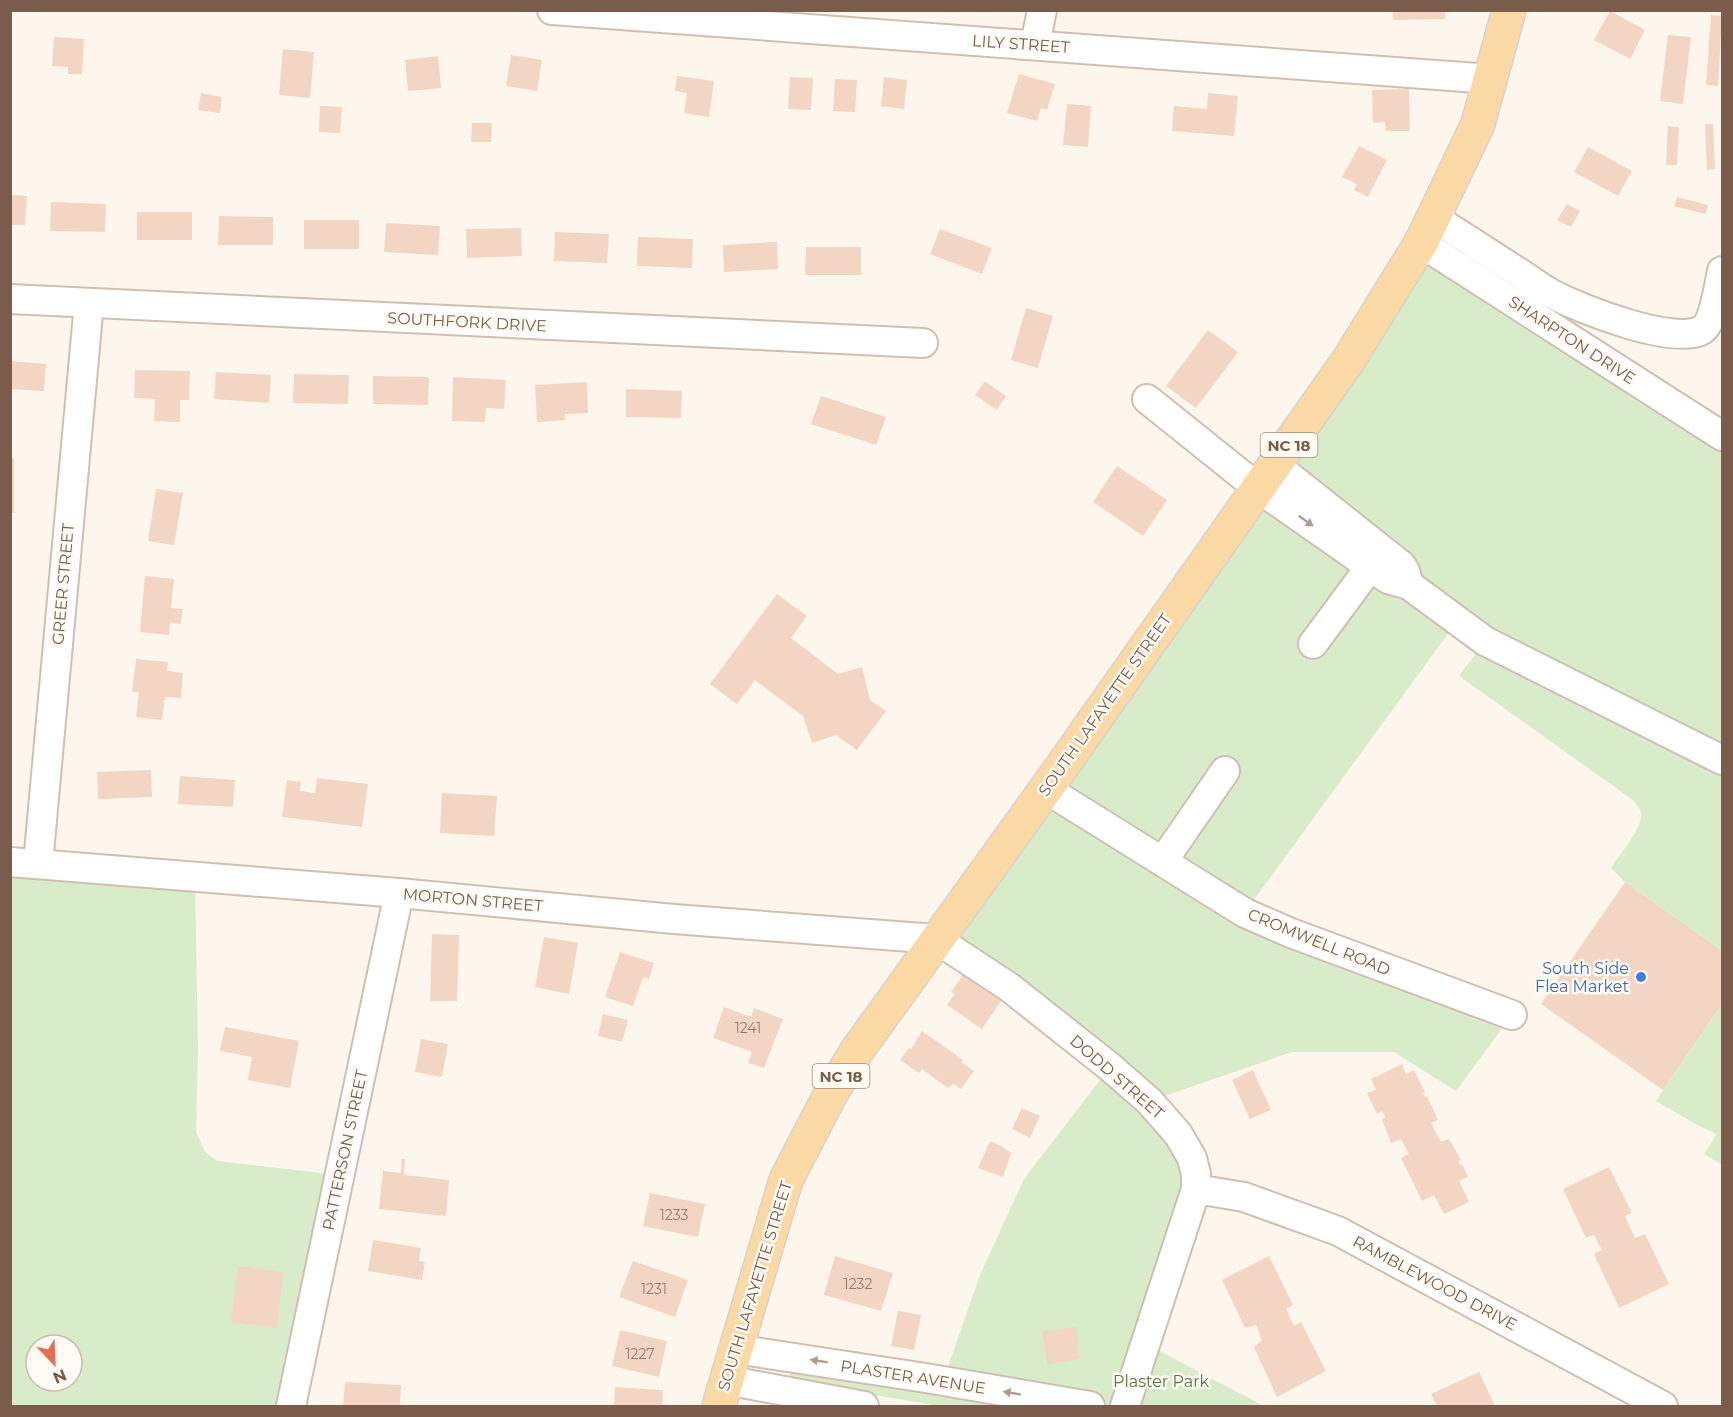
<svg xmlns="http://www.w3.org/2000/svg" width="1733" height="1417" font-family="Montserrat,sans-serif">
<rect width="100%" height="100%" fill="#fdf6ec"/>
<g fill="#d8ecc9" fill-rule="evenodd">
<path d="M1421,243L1722,436V951L1625,882L1611,868C1619,855 1640,831 1641,817C1642,810 1637,805 1633,800L1459,676L1485,641L1458,620L1245,912L1512,1015L1456,1091L1394,1052H1292L1150,1101L1192,1158L1146,1344L1264,1406H1090L943,1381L980,1275L1024,1179L1110,1067L936,939Z"/>
<path d="M10,862L195,877L198,1051L196,1132L205,1152L217,1161L340,1175L291,1406H11ZM36,1345H72V1381H36Z"/>
<polygon points="1722,1004 1722,1165 1704,1154 1717,1134 1697,1125 1656,1101"/>
<polygon points="794,1370 1016,1406 938,1406 793,1381 791,1379 790,1374"/>
</g>
<g fill="#f3d5c3">
<polygon points="1393,10 1445,10 1445,19 1393,20"/>
<polygon points="1610,11 1645,30 1630,59 1594,40"/>
<polygon points="1711,15 1722,16 1718,86 1706,85"/>
<polygon points="1668,35 1691,37 1683,104 1660,101"/>
<polygon points="54,37 84,39 82,74 68,74 68,67 52,66"/>
<polygon points="283,49 314,52 310,98 279,95"/>
<polygon points="511,55 542,60 537,91 506,86"/>
<polygon points="438,56 441,88 408,91 405,60"/>
<polygon points="1019,74 1055,84 1047,110 1041,108 1037,121 1007,113"/>
<polygon points="677,76 714,81 709,117 684,113 687,93 675,91"/>
<polygon points="790,77 813,78 811,110 788,109"/>
<polygon points="884,77 907,80 904,109 881,106"/>
<polygon points="835,79 857,80 855,112 833,111"/>
<polygon points="1409,89 1410,131 1386,131 1385,122 1373,123 1372,90"/>
<polygon points="201,93 222,97 220,113 198,110"/>
<polygon points="1208,93 1238,96 1234,136 1172,131 1174,106 1207,109"/>
<polygon points="1067,104 1091,106 1088,147 1063,145"/>
<polygon points="320,106 342,107 340,133 319,132"/>
<polygon points="472,123 492,123 491,142 471,142"/>
<polygon points="1705,124 1713,124 1715,169 1707,170"/>
<polygon points="1668,126 1679,127 1677,165 1666,165"/>
<polygon points="1359,146 1387,160 1368,197 1354,190 1357,184 1342,177"/>
<polygon points="1588,147 1632,171 1618,196 1574,172"/>
<polygon points="10,195 27,196 25,225 10,225"/>
<polygon points="1677,197 1708,205 1706,214 1674,206"/>
<polygon points="51,202 106,204 105,232 50,231"/>
<polygon points="1567,204 1580,211 1571,227 1557,220"/>
<rect x="137" y="212" width="55" height="28"/>
<polygon points="219,216 273,217 273,245 218,245"/>
<rect x="304" y="220" width="55" height="29"/>
<polygon points="386,223 440,226 438,255 384,252"/>
<polygon points="521,228 522,256 467,258 466,229"/>
<polygon points="940,229 992,248 982,274 930,254"/>
<polygon points="555,232 609,234 607,263 554,261"/>
<polygon points="638,237 693,239 692,268 637,266"/>
<polygon points="777,242 778,269 724,272 723,245"/>
<polygon points="806,247 861,247 861,275 805,275"/>
<polygon points="1026,308 1053,316 1038,368 1011,360"/>
<polygon points="1208,330 1238,352 1196,408 1166,386"/>
<polygon points="10,361 46,364 44,391 10,389"/>
<polygon points="135,370 190,371 189,400 180,400 180,422 154,421 155,399 134,398"/>
<polygon points="216,372 271,375 269,403 214,399"/>
<polygon points="294,374 349,375 348,404 293,403"/>
<polygon points="373,376 429,377 428,405 373,404"/>
<polygon points="453,377 506,380 504,409 486,408 485,422 452,421"/>
<polygon points="985,381 1006,396 997,410 975,395"/>
<polygon points="587,382 588,413 565,414 565,420 537,422 535,385"/>
<polygon points="626,389 682,391 681,418 626,417"/>
<polygon points="821,396 886,417 876,445 811,424"/>
<rect x="10" y="458" width="4" height="55"/>
<polygon points="1117,466 1167,500 1143,536 1093,502"/>
<polygon points="156,489 183,493 174,545 148,541"/>
<polygon points="145,576 174,579 171,608 183,609 181,624 170,623 169,635 140,632"/>
<polygon points="777,594 807,616 791,638 838,674 862,667 870,700 886,711 857,750 836,735 812,743 803,716 755,680 737,704 710,684"/>
<polygon points="136,659 168,662 167,671 183,673 181,698 165,697 162,720 136,717 139,692 132,692"/>
<polygon points="151,770 152,797 98,799 97,772"/>
<polygon points="180,776 235,780 233,807 178,804"/>
<polygon points="317,778 368,784 362,827 282,817 287,780 301,782 300,791 315,793"/>
<polygon points="442,793 497,796 494,836 440,833"/>
<polygon points="1625,882 1722,951 1722,1004 1663,1090 1541,1004"/>
<polygon points="432,934 459,935 457,1001 430,1001"/>
<polygon points="544,937 578,943 569,994 535,987"/>
<polygon points="620,952 654,963 649,979 643,977 633,1006 605,997"/>
<polygon points="963,975 1001,1001 982,1029 947,1005 955,994 951,992"/>
<polygon points="724,1007 751,1017 754,1008 783,1019 764,1068 748,1063 752,1052 713,1038"/>
<polygon points="603,1014 628,1020 622,1042 598,1036"/>
<polygon points="225,1027 299,1041 290,1088 248,1080 252,1057 220,1051"/>
<polygon points="922,1031 963,1060 961,1062 974,1071 961,1089 953,1084 948,1088 922,1069 919,1073 900,1060 909,1048 911,1049"/>
<polygon points="421,1039 448,1044 442,1077 415,1072"/>
<polygon points="1402,1064 1406,1074 1414,1070 1425,1092 1423,1093 1425,1097 1427,1096 1438,1120 1431,1123 1441,1142 1449,1139 1461,1160 1458,1161 1460,1165 1462,1164 1468,1177 1459,1181 1469,1202 1444,1214 1434,1195 1422,1201 1401,1158 1409,1154 1401,1139 1391,1143 1382,1120 1385,1117 1382,1111 1377,1114 1367,1093 1376,1090 1371,1079"/>
<polygon points="1253,1070 1271,1110 1250,1119 1232,1080"/>
<polygon points="1022,1108 1040,1116 1030,1138 1012,1129"/>
<polygon points="990,1141 1001,1146 1011,1153 1003,1177 978,1168"/>
<polygon points="402,1159 405,1159 404,1175 449,1180 446,1216 379,1209 383,1171 401,1173"/>
<polygon points="1609,1167 1632,1213 1625,1216 1635,1238 1645,1234 1669,1284 1619,1308 1594,1254 1602,1250 1594,1235 1586,1238 1563,1189"/>
<polygon points="650,1193 705,1204 698,1237 643,1226"/>
<polygon points="373,1240 421,1248 419,1261 425,1262 422,1280 368,1271"/>
<polygon points="835,1256 893,1273 881,1311 824,1295"/>
<polygon points="1269,1256 1293,1305 1286,1309 1294,1326 1301,1322 1326,1371 1277,1397 1254,1347 1262,1340 1256,1325 1245,1328 1222,1280"/>
<polygon points="633,1261 688,1280 675,1317 619,1297"/>
<polygon points="238,1266 283,1272 277,1328 231,1322"/>
<polygon points="898,1311 921,1315 914,1350 891,1346"/>
<polygon points="1076,1327 1080,1359 1047,1364 1042,1331"/>
<polygon points="620,1330 667,1341 659,1377 612,1366"/>
<polygon points="1479,1372 1495,1406 1437,1406 1431,1394"/>
<polygon points="345,1382 401,1385 400,1406 343,1406"/>
<polygon points="615,1387 663,1390 662,1406 614,1406"/>
</g>
<g fill="none" stroke-linecap="round" stroke-linejoin="round">
<defs>
<g id="minor">
<polyline points="552,10 1491,79"/>
<polyline points="1035,45 1042,10"/>
<path d="M1434,218C1461,235 1488,253 1515,270C1528,278 1540,288 1554,295C1581,309 1674,346 1702,330C1714,322 1719,285 1722,271"/>
<polyline points="1421,243 1722,436"/>
<polyline points="10,299 923,343"/>
<polyline points="1147,399 1258,488 1388,579 1409,585 1405,571 1401,565 1275,465"/>
<polyline points="1409,585 1485,641 1722,760"/>
<polyline points="1313,644 1370,567"/>
<polyline points="1046,789 1245,913 1291,933 1512,1015"/>
<polyline points="1163,861 1225,771"/>
<polyline points="10,862 399,893 674,919 936,939 1009,987 1110,1067 1149,1101 1178,1134 1192,1158 1196,1174 1196,1189 1125,1406"/>
<polyline points="38,864 89,303"/>
<polyline points="1196,1189 1244,1197 1338,1231 1663,1406"/>
<polyline points="735,1349 926,1378 1090,1406"/>
<polyline points="726,1380 864,1406"/>
<polyline points="291,1406 399,893"/>
</g>
<polyline id="major" points="719,1406 786,1180 829,1097 856,1052 1046,789 1348,361 1421,243 1478,124 1509,10"/>
</defs>
<use href="#minor" stroke="#d1beb0" stroke-width="32"/>
<use href="#major" stroke="#dad1cd" stroke-width="36"/>
<use href="#minor" stroke="#fff" stroke-width="28"/>
<use href="#major" stroke="#fbd9a5" stroke-width="33"/>
</g>
<defs><path id="oneway-solid" d="M-6-.8H1V-3.2L6.5 0L1 3.2V.8H-6Z" transform="scale(1.5)"/></defs>
<g fill="#af9d94">
<use href="#oneway-solid" transform="translate(1306 521) rotate(35)"/>
<use href="#oneway-solid" transform="translate(819 1361) rotate(-171)"/>
<use href="#oneway-solid" transform="translate(1012 1393) rotate(-170)"/>
</g>
<circle fill="#3f7fe0" stroke="#fffaf3" stroke-width="2" cx="1641" cy="977" r="6"/>
<g text-anchor="middle" dominant-baseline="central" stroke-width="5" stroke-linejoin="round" paint-order="stroke">
<g font-size="14" fill="#987a6a">
<text x="748" y="1028">1241</text>
<text x="674" y="1215">1233</text>
<text x="858" y="1284">1232</text>
<text x="654" y="1289">1231</text>
<text x="640" y="1354">1227</text>
</g>
<g fill="#fffaf3" stroke="#a28b7f" stroke-width="1.5">
<rect x="1260.5" y="433" width="57" height="24" rx="4.5"/>
<rect x="812.5" y="1064" width="57" height="24" rx="4.5"/>
</g>
<g font-size="15" font-weight="bold" fill="#7a5c4d">
<text x="1289" y="445">NC 18</text>
<text x="841" y="1076">NC 18</text>
</g>
<g font-size="16" fill="#7a5c4d" stroke="#fffaf3">
<text transform="translate(1021 44) rotate(4)">LILY STREET</text>
<text transform="translate(467 322) rotate(3)">SOUTHFORK DRIVE</text>
<text transform="translate(1572 340) rotate(33)">SHARPTON DRIVE</text>
<text transform="translate(63 584) rotate(-85)">GREER STREET</text>
<text transform="translate(1105 705) rotate(-55)">SOUTH LAFAYETTE STREET</text>
<text transform="translate(473 900) rotate(5)">MORTON STREET</text>
<text transform="translate(1319 942) rotate(22)">CROMWELL ROAD</text>
<text transform="translate(1117 1077) rotate(41)">DODD STREET</text>
<text transform="translate(345 1150) rotate(-78)">PATTERSON STREET</text>
<text transform="translate(1435 1283) rotate(28)">RAMBLEWOOD DRIVE</text>
<text transform="translate(755 1286) rotate(-73)">SOUTH LAFAYETTE STREET</text>
<text transform="translate(913 1377) rotate(9)">PLASTER AVENUE</text>
</g>
<g font-size="16" fill="#366cbe" stroke="#fffaf3" text-anchor="end">
<text x="1629" y="968">South Side<tspan x="1629" dy="18">Flea Market</tspan></text>
</g>
<g font-size="16" fill="#537a41" stroke="#fffaf3">
<text x="1161" y="1381">Plaster Park</text>
</g>
</g>
<rect width="1733" height="1417" fill="none" stroke="#7a5c4d" stroke-width="24"/>
<g transform="translate(54 1363) rotate(157)"><circle r="28" fill="#fffaf3" stroke="#cabbb1" stroke-width="1.5"/>
<path d="M0-4.5L10 22L0 15L-10 22Z" fill="#e76f51"/>
<text y="-9" font-size="16" font-weight="bold" text-anchor="middle" fill="#7a5c4d">N</text>
</g>
</svg>
